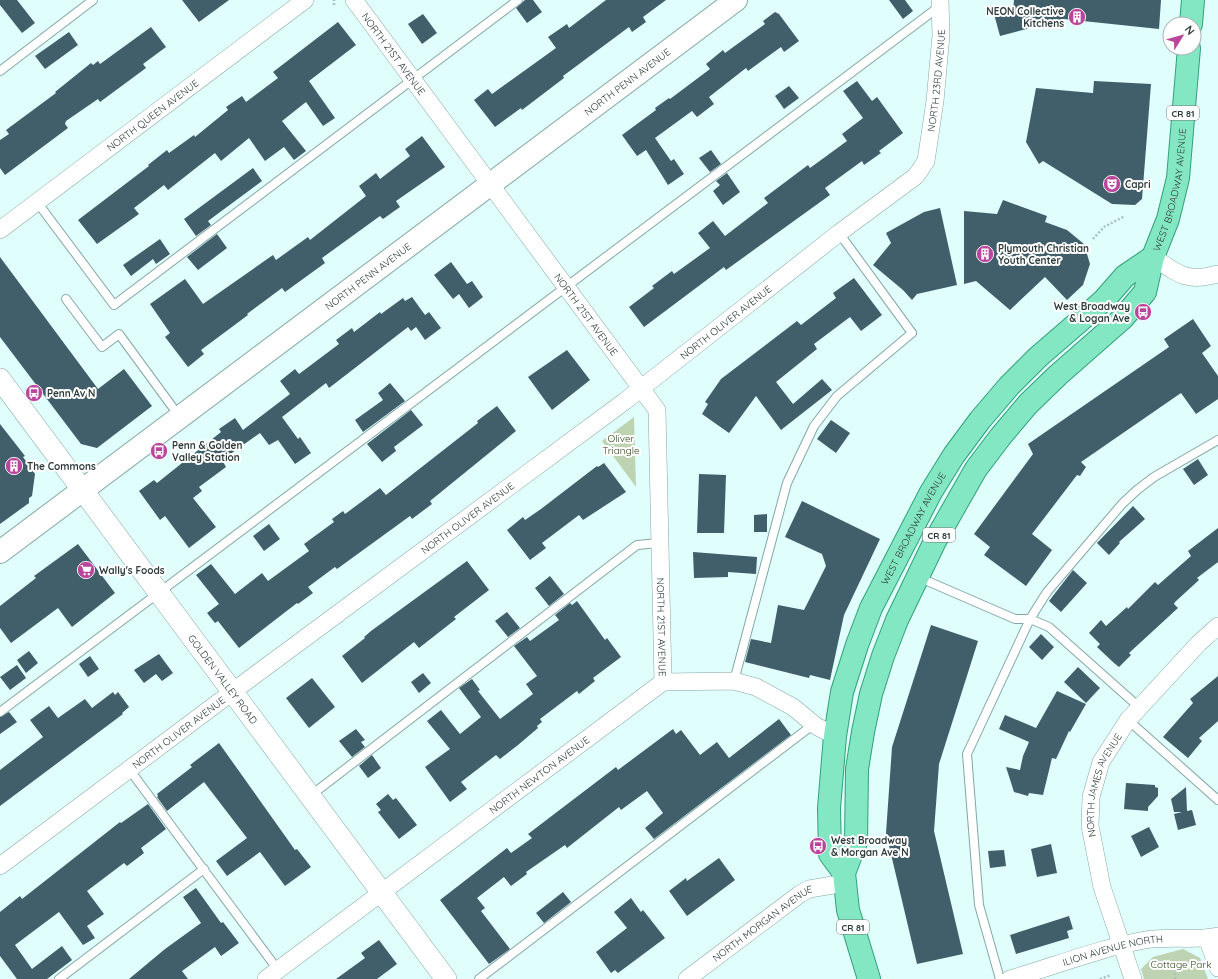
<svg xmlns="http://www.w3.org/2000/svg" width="1218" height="979" font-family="Quicksand,sans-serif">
<rect width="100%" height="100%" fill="#e0fefc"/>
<g fill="#bed3b1">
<polygon points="634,417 636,487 602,441"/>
<polygon points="1183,949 1200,958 1208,979 1144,979 1141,969 1153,957"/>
</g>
<g fill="#415f6a">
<polygon points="0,0 17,0 35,23 22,33 0,5"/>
<polygon points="182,0 229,0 199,22"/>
<polygon points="525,0 533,0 542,12 527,23 516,8"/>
<polygon points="606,0 666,0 643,17 646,22 632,32 629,27 563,76 564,78 522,110 521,108 495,127 474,100 488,89 492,94 556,48 548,37 567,24 569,28"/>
<polygon points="889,0 905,0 913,11 903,19"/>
<polygon points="1014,0 1161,0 1159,29 1064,19 1000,36 994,14 1013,11"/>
<polygon points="775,12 779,14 799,41 784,52 781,47 748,71 746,68 709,97 714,104 697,117 692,111 655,138 671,161 674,159 684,174 668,185 646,150 637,156 622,135 656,110 655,108 669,98 670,99 710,69 706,64 723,50 725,53 765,24 763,21"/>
<polygon points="423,14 437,33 422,44 408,24"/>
<polygon points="338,22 356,45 309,81 335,118 323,126 306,102 282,121 306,151 294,160 284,147 265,161 249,138 221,161 215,153 168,190 164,185 134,208 139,214 97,244 78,220 149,166 148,165 167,150 169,153 194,135 195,137 228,110 226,107 242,96 246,102 278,78 273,72"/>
<polygon points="151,27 166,47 143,64 146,68 100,102 98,99 66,121 65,124 68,128 5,175 0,168 0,140 9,134 6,130 56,93 55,92 91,63 93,65 98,61 100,64"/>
<polygon points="69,32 78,45 45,69 35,56"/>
<polygon points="857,81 872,101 877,97 903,133 879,151 881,153 864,165 862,161 825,188 830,195 726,270 724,267 644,327 629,307 654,288 652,286 672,271 674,274 710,248 698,233 713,221 725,236 768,203 764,198 808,165 810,168 847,141 842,134 863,118 843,91"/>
<polygon points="1094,81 1151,84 1142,199 1135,205 1112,204 1043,161 1039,164 1026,142 1036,88 1093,93"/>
<polygon points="789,86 799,98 784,109 775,96"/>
<polygon points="422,136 445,167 396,201 400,207 383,219 380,216 322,258 325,263 285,292 282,288 247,314 248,315 201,350 204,354 188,367 165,337 170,333 150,304 185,279 203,304 273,255 276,260 308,237 310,240 366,196 359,186 376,173 380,179 410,156 405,149"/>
<polygon points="711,150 721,164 710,172 699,158"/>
<polygon points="253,168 262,181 208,221 211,225 196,236 184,219"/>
<polygon points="727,173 740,192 723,205 713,191 720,185 716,181"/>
<polygon points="1003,200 1047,216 1045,222 1067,230 1084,244 1090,264 1083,285 1067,300 1045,277 1010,310 976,281 964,284 964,211 997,214"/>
<polygon points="940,208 957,285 917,294 912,300 903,290 873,265 891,243 886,233 924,212"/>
<polygon points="217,234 227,248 198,270 187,257"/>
<polygon points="160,239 170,254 156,264 153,259 131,276 123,265"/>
<polygon points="0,257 98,389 124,369 152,406 97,448 81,444 0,337"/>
<polygon points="451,262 467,284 472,281 483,297 469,308 459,294 453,299 434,275"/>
<polygon points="854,278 882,315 861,331 850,317 814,344 817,349 776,382 793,404 822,379 832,390 781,430 756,396 729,433 702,414 708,404 705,402 721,379 797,321 801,325 836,298 833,293"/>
<polygon points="412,297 425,315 429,312 441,328 425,340 416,327 411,331 408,327 329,388 326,383 282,417 298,439 300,437 311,453 295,464 278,440 269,445 260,433 222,460 226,467 199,487 202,491 193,498 216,527 189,548 165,516 160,520 139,491 154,480 157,483 221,432 219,429 235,418 243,430 290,394 280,381 295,369 299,374 339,344 336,340 352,328 354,332 380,312 381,314 403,298 405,301"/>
<polygon points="1193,319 1211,346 1202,353 1218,376 1218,399 1196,414 1181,393 1081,462 1086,467 1080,476 1077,475 1032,534 1052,550 1026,586 984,555 990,547 974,534 1033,454 1028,444 1169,347 1164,339"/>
<polygon points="567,350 590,380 552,410 528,377"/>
<polygon points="390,383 405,401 363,432 355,420 383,400 378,393"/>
<polygon points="497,406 516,431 430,501 432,504 412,519 410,516 337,569 335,567 308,587 313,593 298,604 297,603 239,648 218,621 215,623 207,613 219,604 196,575 211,564 235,594 262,573 268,581 309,551 304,544 334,522 332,519 343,511 345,514 380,488 386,495 478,423 477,421"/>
<polygon points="411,410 423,425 394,447 396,451 382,462 367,444"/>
<polygon points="831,420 850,433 836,453 817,439"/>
<polygon points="0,424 25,456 23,457 35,474 32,496 29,498 29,503 0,524"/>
<polygon points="1198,459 1208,475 1194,485 1183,469"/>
<polygon points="604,463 626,492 583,520 579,515 542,543 546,548 530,560 507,530 523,517 525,520 541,509 597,466 598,467"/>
<polygon points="699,474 726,475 724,533 697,533"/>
<polygon points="802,501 880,539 844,615 830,680 810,675 809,678 745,662 751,639 771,643 778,605 804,610 826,566 822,554 785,537"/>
<polygon points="1133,506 1145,519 1119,542 1120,543 1109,555 1097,543"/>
<polygon points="767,514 767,532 754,532 754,515"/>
<polygon points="269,524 280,539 264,551 253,536"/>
<polygon points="1218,528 1218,562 1197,578 1199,580 1175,602 1174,604 1178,608 1129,653 1131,655 1119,667 1114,663 1097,647 1100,644 1089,633 1101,620 1106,626 1127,607 1128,609 1155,582 1158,585 1191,556 1188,551"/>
<polygon points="78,544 115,593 72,627 58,608 11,643 0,628 0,606 36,578 34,576"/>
<polygon points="693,552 757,557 756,574 728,572 728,577 694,578"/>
<polygon points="467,561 489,590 454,617 456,619 419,648 414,642 362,683 342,656 365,638 364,637 371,631"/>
<polygon points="1073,570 1087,583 1061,612 1049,601"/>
<polygon points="550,576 564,594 549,606 535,588"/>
<polygon points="577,601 605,640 607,638 621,657 593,678 595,681 579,694 577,691 540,719 542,722 537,726 538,728 518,745 500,759 496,755 461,782 467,789 450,802 425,767 450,749 427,721 441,710 460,734 481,717 459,688 472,679 480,690 478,691 500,719 533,694 526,684 537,676 514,646 527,637 530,641 559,620 555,615 570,603 572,605"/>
<polygon points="507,612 520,628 508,637 495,621"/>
<polygon points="931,625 978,641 939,764 934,831 963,954 917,964 886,833 892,747"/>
<polygon points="1041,634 1054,647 1042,660 1029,647"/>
<polygon points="29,651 38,663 26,673 17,660"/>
<polygon points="159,654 173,673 162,681 156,674 144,683 134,670"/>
<polygon points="90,656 99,669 88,677 79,664"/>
<polygon points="17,665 26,678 10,690 0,677"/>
<polygon points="1078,667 1100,688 1086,703 1064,682"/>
<polygon points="423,673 431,683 419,693 411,682"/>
<polygon points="1218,676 1218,721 1199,738 1202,741 1188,758 1163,737 1193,703 1190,699"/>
<polygon points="312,678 335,707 309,728 286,698"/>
<polygon points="1057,691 1086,704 1070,732 1069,731 1056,759 1052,758 1043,795 1029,793 1028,796 1014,792 1006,767 1020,770 1023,756 1029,742 999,729 1005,715 1036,728"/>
<polygon points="113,692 115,695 118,692 129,707 122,713 123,714 0,806 0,770 43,737 30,720 49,706 58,718 85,699 92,708"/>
<polygon points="9,712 17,722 0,734 0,717"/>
<polygon points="779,719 791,735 654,839 645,828 663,813 647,791 621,810 619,807 567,848 565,845 526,872 527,874 511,886 504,877 477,898 485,908 481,911 510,949 489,964 440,900 507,848 511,853 532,838 528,834 616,767 618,770 673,729 676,734 681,730 700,755 717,742 729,758"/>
<polygon points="356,729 365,740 361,742 365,747 352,757 339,741"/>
<polygon points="219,743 295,850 297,849 311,867 285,886 260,852 227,876 216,861 247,838 204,782 167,811 157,797 158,796 157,794 192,767 190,765"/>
<polygon points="372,755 381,768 368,778 359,766"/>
<polygon points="1126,783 1155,785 1155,787 1158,788 1158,796 1148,807 1148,811 1124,809"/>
<polygon points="1186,787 1187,811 1192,810 1196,825 1178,830 1174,814 1182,812 1174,812 1171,799"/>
<polygon points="388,794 393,800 396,798 417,825 399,839 378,812 381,810 376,804"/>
<polygon points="148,804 166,829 141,848 144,853 127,866 124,863 87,891 104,914 87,926 95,938 83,945 59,912 15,945 32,969 62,946 72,960 47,979 17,979 0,956 0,912 20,896 22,899 120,822 121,823"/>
<polygon points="1149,827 1159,847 1141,857 1131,836"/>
<polygon points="1051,844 1057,873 1037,877 1031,849"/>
<polygon points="1004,850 1006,866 990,868 988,851"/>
<polygon points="719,858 735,880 687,916 669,891 686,878 687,881"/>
<polygon points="196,888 221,923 223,922 239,943 221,956 215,947 182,971 188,979 129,979 165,949 201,923 183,897"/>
<polygon points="563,892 571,902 544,923 536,913"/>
<polygon points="631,898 641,912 643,910 665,938 618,973 615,970 611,973 596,952 627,928 614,912"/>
<polygon points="1069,916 1073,929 1067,931 1069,938 1016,954 1010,935"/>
<polygon points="379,940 397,964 377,979 336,979 365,958 361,953"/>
</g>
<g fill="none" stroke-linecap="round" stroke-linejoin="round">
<defs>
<g id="service">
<polyline points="0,71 93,0"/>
<polyline points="37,202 114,305 518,0"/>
<polyline points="66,299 102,347 119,334 179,416"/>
<polyline points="918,577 1015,619 1030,619 1049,627 1139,707"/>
<polyline points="734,681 787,483 814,426 837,396 912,333 839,233"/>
<polyline points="0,712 940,6"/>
<polyline points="1128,720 1218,800"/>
<polyline points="129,769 278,970"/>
<polyline points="310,796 637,545 659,543"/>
<polyline points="59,979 204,869"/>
<polyline points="479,979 814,724"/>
<polyline points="1000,979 979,905 967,754 1030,619 1047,592 1122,504 1137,490 1154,477 1218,440"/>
</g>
<g id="minor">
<path id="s1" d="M354,0L657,410L663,682"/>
<path id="s2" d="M0,230L305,0"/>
<path d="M1153,257C1178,274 1187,283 1218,274"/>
<path id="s3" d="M0,866L255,675L625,401L839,233L916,176L926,161L935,101L941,35L940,0"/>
<polyline points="1207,938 1218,968"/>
<path id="s4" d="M266,979L663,682L734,681L756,687L793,707L816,726L835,736"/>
<path id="s5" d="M687,979L800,894L809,889L845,883"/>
<path id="s6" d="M1010,979C1055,966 1100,948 1145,940C1169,936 1194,941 1218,936"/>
<path id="s7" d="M1133,979L1102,887L1090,826L1091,797L1101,762L1128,720L1199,643L1218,626"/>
</g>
<g id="tertiary">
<path id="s8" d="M0,379L446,979"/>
</g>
<g id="secondary">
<path id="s9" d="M0,552L736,0"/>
</g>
<g id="primary">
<polyline points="1191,24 1193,0"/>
<path id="s10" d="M844,873L856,842L857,769L863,732L871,694L883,656L897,620L935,541L976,469L1001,436L1028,404L1058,375L1123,318L1145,292L1153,257L1168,219L1178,178L1189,48"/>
<path id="s11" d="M869,979L848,910L844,873L830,854L829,808L835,736L842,692L857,645L871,608L931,492L954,455L980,420L1009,386L1038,357L1104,300L1125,276L1153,257"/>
</g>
</defs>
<use href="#service" stroke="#84a7a5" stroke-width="10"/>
<use href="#minor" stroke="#84a7a5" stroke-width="18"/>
<use href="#tertiary" stroke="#84a7a5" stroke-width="22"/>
<use href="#secondary" stroke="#84a7a5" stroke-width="24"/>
<use href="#primary" stroke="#30a179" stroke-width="24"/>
<g stroke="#a8c1bf" stroke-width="2.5" stroke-dasharray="2 2" stroke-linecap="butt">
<polyline points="334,5 334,0"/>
<polyline points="1093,239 1104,227 1125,216"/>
<polyline points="1175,961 1175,979"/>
<polyline points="1100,979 1111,975"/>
</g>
<use href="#service" stroke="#fff" stroke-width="8"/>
<use href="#minor" stroke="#fff" stroke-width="17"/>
<use href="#tertiary" stroke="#fff" stroke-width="21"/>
<use href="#secondary" stroke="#fff" stroke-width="22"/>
<use href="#primary" stroke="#84e7c3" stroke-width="22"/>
</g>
<defs>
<symbol id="building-disc" viewBox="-11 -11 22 22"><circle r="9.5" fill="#b9459d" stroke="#fff"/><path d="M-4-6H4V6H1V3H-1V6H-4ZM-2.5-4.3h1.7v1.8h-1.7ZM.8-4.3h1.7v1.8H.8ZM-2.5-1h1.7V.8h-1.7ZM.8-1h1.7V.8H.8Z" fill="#fff"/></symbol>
<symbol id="theatre-disc" viewBox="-11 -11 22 22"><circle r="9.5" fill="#b9459d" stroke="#fff"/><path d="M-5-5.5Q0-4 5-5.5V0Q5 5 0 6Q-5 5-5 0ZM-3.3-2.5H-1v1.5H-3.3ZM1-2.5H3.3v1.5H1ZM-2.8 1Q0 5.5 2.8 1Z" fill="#fff"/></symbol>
<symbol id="bus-disc" viewBox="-11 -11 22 22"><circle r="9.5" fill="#b9459d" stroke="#fff"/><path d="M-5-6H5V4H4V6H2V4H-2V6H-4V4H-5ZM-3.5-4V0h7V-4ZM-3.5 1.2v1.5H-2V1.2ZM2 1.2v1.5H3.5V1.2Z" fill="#fff"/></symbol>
<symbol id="supermarket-disc" viewBox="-11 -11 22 22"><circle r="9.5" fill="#b9459d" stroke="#fff"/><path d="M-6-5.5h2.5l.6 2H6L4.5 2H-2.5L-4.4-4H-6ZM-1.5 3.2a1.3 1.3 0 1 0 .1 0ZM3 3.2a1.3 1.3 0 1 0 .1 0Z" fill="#fff"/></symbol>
</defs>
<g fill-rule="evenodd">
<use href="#building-disc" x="1067" y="7" width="20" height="20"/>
<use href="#theatre-disc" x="1102" y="174" width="20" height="20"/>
<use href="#building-disc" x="975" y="244" width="20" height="20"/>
<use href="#bus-disc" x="1133" y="302" width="20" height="20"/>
<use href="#bus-disc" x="24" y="383" width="20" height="20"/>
<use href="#bus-disc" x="149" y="441" width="20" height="20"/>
<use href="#building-disc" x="4" y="456" width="20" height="20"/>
<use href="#supermarket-disc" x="76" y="560" width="20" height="20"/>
<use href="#bus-disc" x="808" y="836" width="20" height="20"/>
</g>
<g text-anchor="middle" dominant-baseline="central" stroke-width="4" stroke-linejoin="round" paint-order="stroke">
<g fill="#fff" stroke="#6c7676" stroke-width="1">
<rect x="1167" y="106" width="32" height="14" rx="3"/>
<rect x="923" y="528" width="32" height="14" rx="3"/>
<rect x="837" y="920" width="32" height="14" rx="3"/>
</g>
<g font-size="9" font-weight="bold" fill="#2d3c3b">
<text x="1183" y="113">CR 81</text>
<text x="939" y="535">CR 81</text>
<text x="853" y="927">CR 81</text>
</g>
<g font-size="10" font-weight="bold" fill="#2d3c3b" stroke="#fff" text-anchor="start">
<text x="1064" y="11" text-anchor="end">NEON Collective<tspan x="1064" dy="12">Kitchens</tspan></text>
<text x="1125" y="184">Capri</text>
<text x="998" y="248">Plymouth Christian<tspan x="998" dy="12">Youth Center</tspan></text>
<text x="1130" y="306" text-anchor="end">West Broadway<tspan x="1130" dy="12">&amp; Logan Ave</tspan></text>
<text x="47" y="393">Penn Av N</text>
<text x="172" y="445">Penn &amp; Golden<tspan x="172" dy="12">Valley Station</tspan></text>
<text x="27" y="466">The Commons</text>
<text x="99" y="570">Wally's Foods</text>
<text x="831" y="840">West Broadway<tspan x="831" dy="12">&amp; Morgan Ave N</tspan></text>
</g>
<g font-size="10" fill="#2d3c3b" stroke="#fff">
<text stroke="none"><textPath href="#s1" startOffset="67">NORTH 21ST AVENUE</textPath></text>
<text stroke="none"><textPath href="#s3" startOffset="1246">NORTH 23RD AVENUE</textPath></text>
<text stroke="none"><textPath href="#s9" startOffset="784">NORTH PENN AVENUE</textPath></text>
<text stroke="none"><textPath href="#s2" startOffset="191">NORTH QUEEN AVENUE</textPath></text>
<text stroke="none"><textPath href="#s10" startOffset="783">WEST BROADWAY AVENUE</textPath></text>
<text stroke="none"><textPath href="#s9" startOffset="460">NORTH PENN AVENUE</textPath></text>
<text stroke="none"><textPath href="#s1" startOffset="391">NORTH 21ST AVENUE</textPath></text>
<text stroke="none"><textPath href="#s3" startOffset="907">NORTH OLIVER AVENUE</textPath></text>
<text stroke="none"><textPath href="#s3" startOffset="583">NORTH OLIVER AVENUE</textPath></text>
<text stroke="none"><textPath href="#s11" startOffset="475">WEST BROADWAY AVENUE</textPath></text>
<text stroke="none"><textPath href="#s1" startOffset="727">NORTH 21ST AVENUE</textPath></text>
<text stroke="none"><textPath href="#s8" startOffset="374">GOLDEN VALLEY ROAD</textPath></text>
<text stroke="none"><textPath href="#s3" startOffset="223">NORTH OLIVER AVENUE</textPath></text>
<text stroke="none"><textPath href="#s4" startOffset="341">NORTH NEWTON AVENUE</textPath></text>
<text stroke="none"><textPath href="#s7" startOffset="203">NORTH JAMES AVENUE</textPath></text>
<text stroke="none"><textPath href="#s5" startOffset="94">NORTH MORGAN AVENUE</textPath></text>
<text stroke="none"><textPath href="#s6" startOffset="107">ILION AVENUE NORTH</textPath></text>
</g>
<g font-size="10" fill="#2e4b18" stroke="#fff">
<text x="621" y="438">Oliver<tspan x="621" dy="12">Triangle</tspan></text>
<text x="1181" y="964">Cottage Park</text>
</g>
</g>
<g transform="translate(1182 36) rotate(53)"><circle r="19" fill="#ffffff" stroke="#abb1b1"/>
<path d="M0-3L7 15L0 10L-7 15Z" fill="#b9459d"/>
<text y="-6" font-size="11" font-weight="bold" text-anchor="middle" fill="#2d3c3b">N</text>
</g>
</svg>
